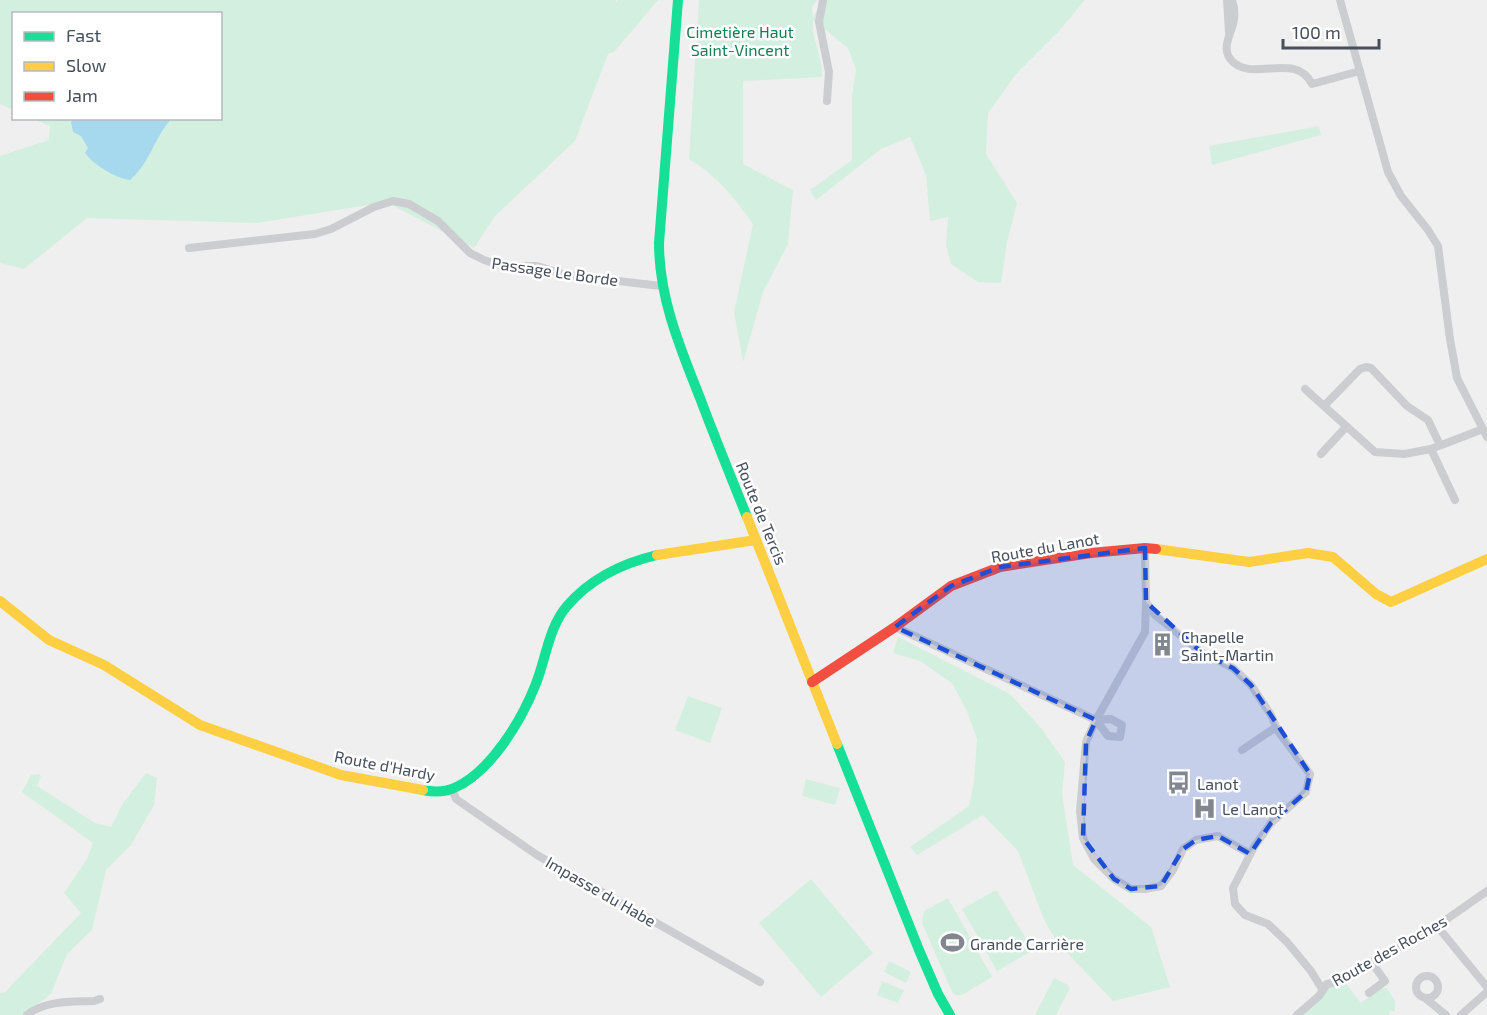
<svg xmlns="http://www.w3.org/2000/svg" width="1487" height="1015" font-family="'Exo 2',sans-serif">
<rect width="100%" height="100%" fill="#f0efef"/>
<g fill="#d3efe0">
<polygon points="0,0 615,0 618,3 617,0 658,0 614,52 608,54 575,141 495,216 474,248 386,202 257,223 87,218 24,269 0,263 0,156 49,140 50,126 33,119 220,118 220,14 14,14 13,110 0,104"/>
<path d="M699,0H817L812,7L813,18L822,0H1085L1060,30L1016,74L988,113L986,154L1017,203L1007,242L1001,283L978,282L951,264L946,245L948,217L930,221L926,175L910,137L881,149L816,200L810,190L852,160V94L856,70L848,48L813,20C811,39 823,57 822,77L743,81V164L793,190L788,244L763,292L743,362L734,312L753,224C734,197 717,176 689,159Z"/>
<polygon points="1319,126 1321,135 1212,165 1209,146"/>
<polygon points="898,637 1010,694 1041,728 1065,762 1062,793 1073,865 1151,927 1170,987 1113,1001 1057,942 1044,920 1018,851 983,815 917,855 910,847 969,806 974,783 977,739 966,709 952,683 920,661 893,653"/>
<polygon points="688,696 722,708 710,743 675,730"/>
<polygon points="146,773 157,778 154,805 131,845 106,870 92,930 67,954 51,994 23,1015 0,1015 0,993 5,992 81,913 64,893 87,859 93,843 22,792 31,775 39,774 41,776 37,786 95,823 111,827 122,805"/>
<polygon points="806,779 840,788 835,805 802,796"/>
<polygon points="811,879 873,953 821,997 759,923"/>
<polygon points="994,891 997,891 1033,950 997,971 962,909"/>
<polygon points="948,898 992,977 962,995 956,995 952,992 922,923 924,911"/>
<polygon points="889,961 911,972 906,983 884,972"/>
<polygon points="1054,978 1066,984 1070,988 1056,1015 1035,1015"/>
<polygon points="882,981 904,990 898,1003 877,995"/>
<polygon points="1344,981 1361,1003 1380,988 1387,988 1395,1001 1395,1011 1390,1011 1389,1015 1302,1015 1325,988"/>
</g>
<path fill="#a7d9ee" d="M74,118H171V119C154,138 150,163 130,180C115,178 94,165 85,153L88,148L81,136L73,132L71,122Z"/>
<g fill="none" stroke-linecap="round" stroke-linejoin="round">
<g stroke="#cbcdd0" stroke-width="8">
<polyline points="823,0 819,22 829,72 827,101"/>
<polyline points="1227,0 1229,32"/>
<path d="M1232,0C1234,6 1235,13 1234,19C1233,32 1220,47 1231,60C1252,84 1295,50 1312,84L1360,71"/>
<polyline points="1340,0 1388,172 1401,196 1428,230 1438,246 1450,339 1457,378 1487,437"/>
<polyline points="189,248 315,234 331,229 374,207 393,201 409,204 438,221 470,253 484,260 503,266 537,266 566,275 661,286"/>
<polyline points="1305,389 1375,452 1404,454 1431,449 1483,429"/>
<polyline points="1324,406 1360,369 1366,367 1371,368 1407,406 1428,420 1440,445"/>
<polyline points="1431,449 1455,500"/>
<polyline points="1321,454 1346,427"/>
<polyline points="1145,548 1146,602 1155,615 1201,652 1233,668 1251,685 1271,715 1278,731 1310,774 1306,792 1271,823 1254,847 1233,888 1235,904 1245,915 1268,924 1287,942 1311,971 1322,989"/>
<polyline points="895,627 1096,720 1086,742 1080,811 1083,838 1094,859 1114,879 1131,889 1145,889 1161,886 1173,870 1183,849 1196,840 1218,836 1250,854"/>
<polyline points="1096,720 1111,719 1122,725 1120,737 1108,736 1096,720 1145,632 1146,602"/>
<polyline points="1242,750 1276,727"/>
<polyline points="452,789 456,799 537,855 760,982"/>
<polyline points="1437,926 1487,987"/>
<circle cx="1427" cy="987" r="11"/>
<polyline points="1369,993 1385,981 1372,963"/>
<polyline points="1425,998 1446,1015"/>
<path d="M27,1015C45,1000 72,1002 94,1001L100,999"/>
<polyline points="1297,1015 1319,996 1327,984 1337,982 1437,926 1487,891"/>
<polyline points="1461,1015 1487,992"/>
</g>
<g stroke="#16e098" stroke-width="10">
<path d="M678,0L659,243C659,298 680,347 700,398C715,438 731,477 747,517"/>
<polyline points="837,744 919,950 938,994 950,1015"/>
<path d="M423,790C433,792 445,792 454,788C490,773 521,721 535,686C546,660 548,628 567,606C590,579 623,563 657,555"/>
</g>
<g stroke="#ffcf43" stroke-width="10">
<polyline points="747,517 837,744"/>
<polyline points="1156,549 1249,562 1308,553 1333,557 1376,594 1391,602 1487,559"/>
<polyline points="657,555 756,540"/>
<polyline points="0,601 49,640 104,665 200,725 341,775 423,790"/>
</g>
<polyline stroke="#f24e42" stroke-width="10" points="812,682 895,627 951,586 1000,567 1091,553 1145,548 1156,549"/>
</g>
<path fill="#1d4ed8" fill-opacity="0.2" stroke="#1d4ed8" stroke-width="4.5" stroke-dasharray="12 8" stroke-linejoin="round" d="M1145,548L1146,602L1201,652L1233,668L1251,685L1310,774L1306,792L1271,823L1250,854L1218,836L1196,840L1183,849L1161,886L1131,889L1114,879L1083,838L1086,742L1096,720L895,627L951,586L1000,567Z"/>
<defs>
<symbol id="building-bare" viewBox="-9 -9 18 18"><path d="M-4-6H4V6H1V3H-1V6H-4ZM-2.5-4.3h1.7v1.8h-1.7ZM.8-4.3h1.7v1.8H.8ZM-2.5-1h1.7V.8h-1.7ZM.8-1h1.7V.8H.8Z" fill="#82878f" stroke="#fff" stroke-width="2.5" paint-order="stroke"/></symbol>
<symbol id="bus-bare" viewBox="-9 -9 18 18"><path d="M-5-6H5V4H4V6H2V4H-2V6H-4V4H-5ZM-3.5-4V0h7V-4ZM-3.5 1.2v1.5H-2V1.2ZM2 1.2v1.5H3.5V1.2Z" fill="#82878f" stroke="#fff" stroke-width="2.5" paint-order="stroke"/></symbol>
<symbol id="hospital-bare" viewBox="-9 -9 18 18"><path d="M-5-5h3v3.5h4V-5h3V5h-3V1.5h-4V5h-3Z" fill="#82878f" stroke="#fff" stroke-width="2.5" paint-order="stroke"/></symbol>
<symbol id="stadium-bare" viewBox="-9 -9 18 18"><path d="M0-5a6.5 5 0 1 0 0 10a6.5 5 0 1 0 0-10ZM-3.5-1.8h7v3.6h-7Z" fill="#82878f" stroke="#fff" stroke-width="2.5" paint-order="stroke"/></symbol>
</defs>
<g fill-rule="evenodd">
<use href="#building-bare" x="1146" y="628" width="33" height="33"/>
<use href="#bus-bare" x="1162" y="766" width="33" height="33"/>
<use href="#hospital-bare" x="1188" y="792" width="33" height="33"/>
<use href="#stadium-bare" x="936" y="926" width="33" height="33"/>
</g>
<g text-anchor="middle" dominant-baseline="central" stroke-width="5" stroke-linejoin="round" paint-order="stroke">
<g font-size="16" fill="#157e53" stroke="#fff">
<text x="740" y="31">Cimetière Haut<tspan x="740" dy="18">Saint-Vincent</tspan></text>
</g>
<g font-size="16" fill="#464f5c" stroke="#fff">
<text transform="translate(555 271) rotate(8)">Passage Le Borde</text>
<text transform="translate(762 513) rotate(68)">Route de Tercis</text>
<text transform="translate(1045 547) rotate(-10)">Route du Lanot</text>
<text transform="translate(385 765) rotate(11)">Route d'Hardy</text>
<text transform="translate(601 891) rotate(30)">Impasse du Habe</text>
<text transform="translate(1389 950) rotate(-29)">Route des Roches</text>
</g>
<g font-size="16" fill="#464f5c" stroke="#fff" text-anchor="start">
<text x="1181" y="636">Chapelle<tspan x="1181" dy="18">Saint-Martin</tspan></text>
<text x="1197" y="783">Lanot</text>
<text x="1222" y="808">Le Lanot</text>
<text x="970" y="943">Grande Carrière</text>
</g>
</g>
<rect x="12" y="12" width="210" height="108" fill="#ffffff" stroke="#b5b9be" stroke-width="1.5"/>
<rect x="24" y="32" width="30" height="9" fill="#16e098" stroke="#b5b9be" stroke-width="1.5"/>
<text x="66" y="42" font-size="18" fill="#464f5c">Fast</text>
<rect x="24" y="62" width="30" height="9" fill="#ffcf43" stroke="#b5b9be" stroke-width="1.5"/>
<text x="66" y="72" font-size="18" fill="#464f5c">Slow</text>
<rect x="24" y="92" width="30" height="9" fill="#f24e42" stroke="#b5b9be" stroke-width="1.5"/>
<text x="66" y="102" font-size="18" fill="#464f5c">Jam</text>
<path d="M1283 39v9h96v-9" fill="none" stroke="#464f5c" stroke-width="3"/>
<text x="1292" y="39" font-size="18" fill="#464f5c" stroke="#ffffff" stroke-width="4.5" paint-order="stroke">100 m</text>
</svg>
